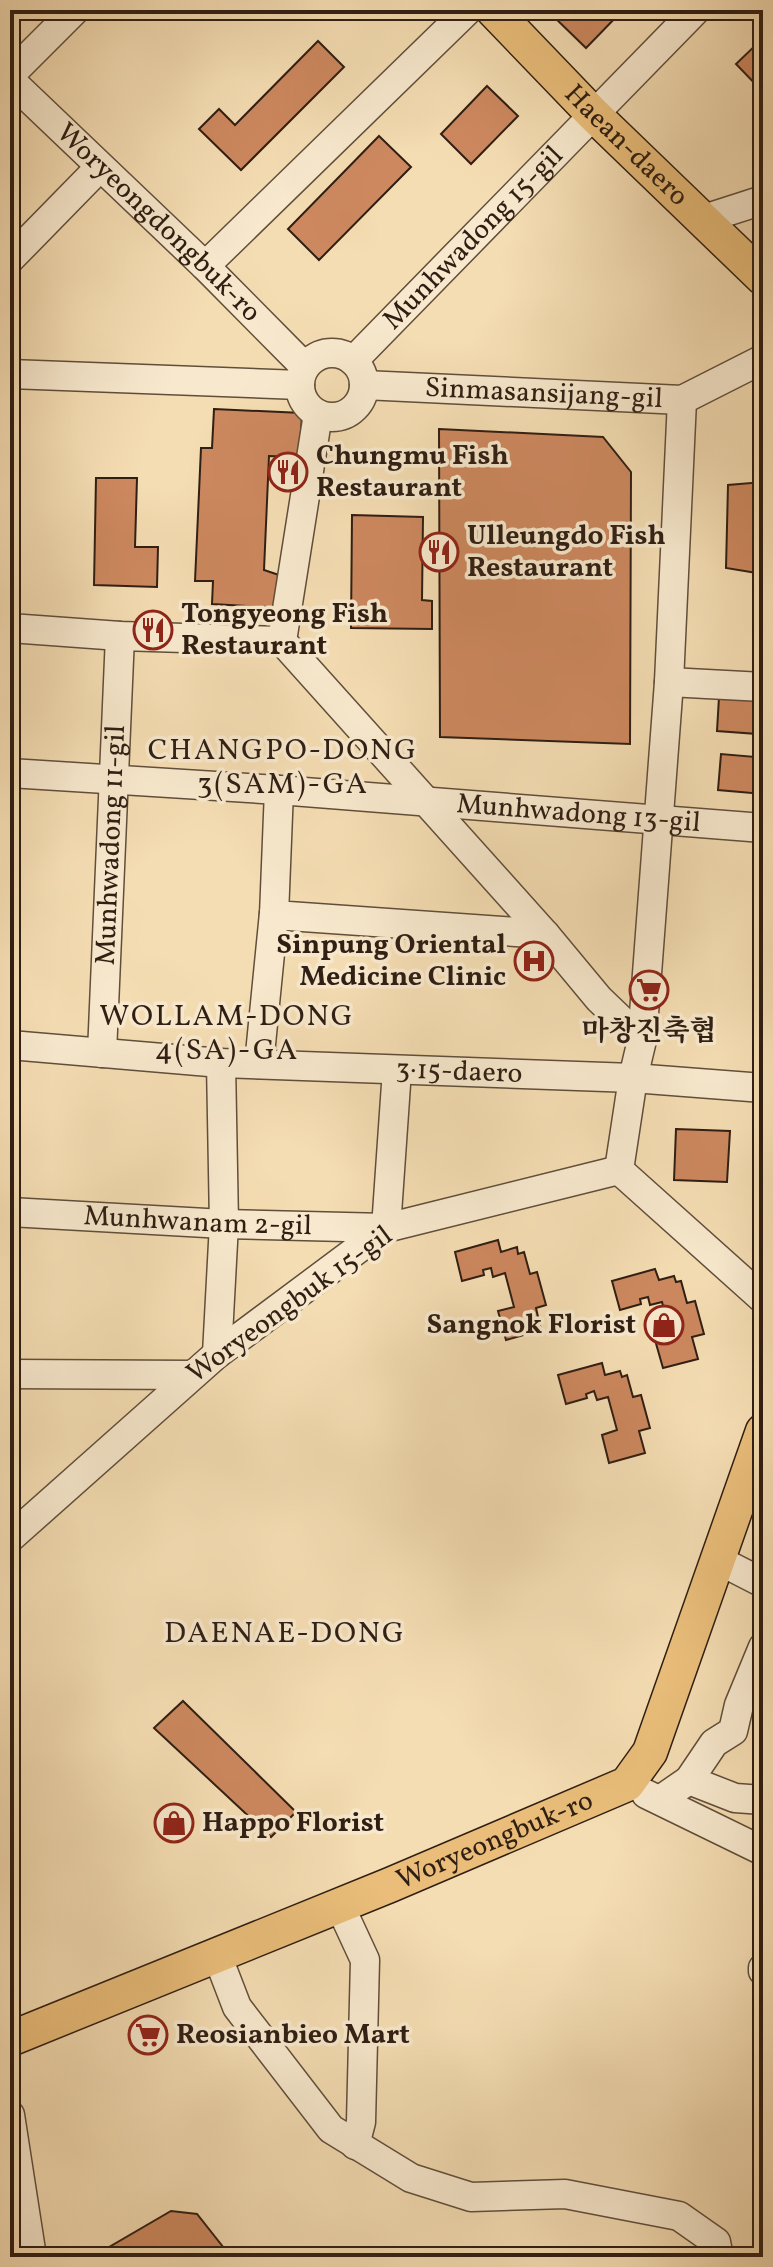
<svg xmlns="http://www.w3.org/2000/svg" width="773" height="2267" font-family="Vollkorn,'Noto Serif KR',serif">
<rect width="100%" height="100%" fill="#f5ddb3"/>
<filter id="stains"><feTurbulence type="fractalNoise" baseFrequency=".0025" numOctaves="4"/><feColorMatrix values="0 0 0 0 .2 0 0 0 0 .09 0 0 0 0 .02 0 0 0 .5 -.17"/></filter>
<radialGradient id="worn" r=".72"><stop offset=".6" stop-color="#630" stop-opacity="0"/><stop offset="1" stop-color="#630" stop-opacity=".3"/></radialGradient>
<g fill="#cd885f" stroke="#2f1e13" stroke-width="2">
<polygon points="557,10 623,10 586,48 552,15"/>
<polygon points="763,38 763,92 736,64"/>
<polygon points="318,41 344,67 241,170 199,129 219,109 235,125"/>
<polygon points="487,86 518,116 471,164 441,134"/>
<polygon points="379,136 411,167 319,260 288,229"/>
<polygon points="214,409 302,413 300,457 269,456 264,570 285,577 284,608 212,604 213,581 195,581 201,448 212,448"/>
<polygon points="439,429 603,437 631,472 630,744 440,737"/>
<polygon points="96,478 137,478 135,547 158,547 157,587 94,585"/>
<polygon points="763,482 763,574 726,568 728,485"/>
<polygon points="352,515 423,517 422,600 432,601 432,629 351,628"/>
<polygon points="719,697 763,700 763,794 718,790 721,754 755,757 757,734 717,731"/>
<polygon points="676,1129 730,1131 727,1182 674,1180"/>
<polygon points="756,1198 763,1198 763,1249 753,1249"/>
<polygon points="498,1240 501,1252 517,1247 518,1254 524,1252 530,1274 537,1272 546,1305 536,1308 541,1330 506,1340 498,1311 514,1307 505,1273 493,1277 491,1268 483,1270 484,1275 462,1281 455,1252"/>
<polygon points="655,1269 659,1280 674,1276 676,1282 681,1281 687,1303 695,1301 704,1334 692,1337 698,1359 663,1368 655,1340 671,1336 662,1302 650,1305 648,1297 640,1299 641,1304 620,1310 612,1281"/>
<polygon points="602,1363 605,1375 620,1371 622,1377 627,1375 633,1397 641,1395 650,1428 639,1431 645,1453 609,1463 602,1435 617,1430 608,1397 597,1400 594,1391 586,1394 587,1398 566,1404 558,1375"/>
<polygon points="183,1701 296,1812 271,1837 154,1728"/>
<polygon points="171,2211 197,2214 231,2257 92,2257"/>
</g>
<g fill="none" stroke-linecap="round" stroke-linejoin="round">
<defs>
<g id="minor">
<polyline points="10,75 75,10"/>
<path id="s1" d="M10,80L205,266L305,367"/>
<polyline points="704,219 763,200"/>
<polyline points="10,259 100,167"/>
<polyline points="205,266 468,10"/>
<circle cx="332" cy="385" r="32"/>
<path id="s2" d="M353,361L696,10"/>
<polyline points="10,374 300,385"/>
<path id="s3" d="M364,385L682,400L763,359"/>
<polyline points="10,628 120,636 282,641 545,934 599,999 642,1040"/>
<polyline points="282,641 318,414"/>
<polyline points="669,682 763,687"/>
<path id="s4" d="M10,773L279,790L763,828"/>
<polyline points="279,790 274,915 545,934"/>
<path id="s5" d="M10,1045L221,1063L633,1078L763,1088"/>
<path id="s6" d="M102,1053L120,636"/>
<polyline points="259,1064 274,913"/>
<polyline points="619,1170 633,1078 642,1040 669,682 682,400"/>
<polyline points="619,1170 763,1299"/>
<path id="s7" d="M10,1212L224,1224L386,1228L397,1070"/>
<polyline points="217,1354 224,1224 221,1063"/>
<polyline points="10,1374 192,1375"/>
<polyline points="10,1538 217,1354 386,1228 619,1170"/>
<polyline points="718,1560 763,1583"/>
<polyline points="689,1780 735,1798 763,1800"/>
<polyline points="646,1794 763,1851"/>
<polyline points="660,1800 689,1780 714,1743 733,1731 739,1705 763,1647"/>
<polyline points="340,1906 365,1960 361,2122 355,2145"/>
<polyline points="217,1955 237,2007 331,2129 411,2178 471,2197 565,2194 679,2216 716,2242 719,2257"/>
<polyline points="763,1968 763,1971"/>
<polyline points="10,2115 32,2257"/>
</g>
<g id="major">
<path id="s8" d="M493,10L593,114L763,278"/>
<path id="s9" d="M10,2039L390,1885L627,1784L650,1752L763,1431"/>
</g>
</defs>
<use href="#minor" stroke="#604e3b" stroke-width="31"/>
<use href="#major" stroke="#2f1e13" stroke-width="37"/>
<use href="#minor" stroke="#f8e9ce" stroke-width="28"/>
<use href="#major" stroke="#eabe7a" stroke-width="34"/>
</g>
<defs>
<symbol id="restaurant-ring" viewBox="-11 -11 22 22"><circle r="9.5" fill="#f8e9ce" stroke="#8f2418" stroke-width="1.5"/><path d="M-5-6h1v4h1v-4h1v4h1v-4h1v5L-1.5 .5V6h-2V.5L-5-1ZM5-6V6H3V1.5H1.5Q1.5-4 5-6Z" fill="#8f2418"/></symbol>
<symbol id="hospital-ring" viewBox="-11 -11 22 22"><circle r="9.5" fill="#f8e9ce" stroke="#8f2418" stroke-width="1.5"/><path d="M-5-5h3v3.5h4V-5h3V5h-3V1.5h-4V5h-3Z" fill="#8f2418"/></symbol>
<symbol id="supermarket-ring" viewBox="-11 -11 22 22"><circle r="9.5" fill="#f8e9ce" stroke="#8f2418" stroke-width="1.5"/><path d="M-6-5.5h2.5l.6 2H6L4.5 2H-2.5L-4.4-4H-6ZM-1.5 3.2a1.3 1.3 0 1 0 .1 0ZM3 3.2a1.3 1.3 0 1 0 .1 0Z" fill="#8f2418"/></symbol>
<symbol id="shop-ring" viewBox="-11 -11 22 22"><circle r="9.5" fill="#f8e9ce" stroke="#8f2418" stroke-width="1.5"/><path d="M-5-2.5h2.3a2.7 3.5 0 0 1 5.4 0H5L5.5 6h-11ZM-1.5-2.5h3a1.5 2.3 0 0 0-3 0Z" fill="#8f2418"/></symbol>
</defs>
<g fill-rule="evenodd">
<use href="#restaurant-ring" x="266" y="450" width="44" height="44"/>
<use href="#restaurant-ring" x="417" y="530" width="44" height="44"/>
<use href="#restaurant-ring" x="131" y="608" width="44" height="44"/>
<use href="#hospital-ring" x="512" y="939" width="44" height="44"/>
<use href="#supermarket-ring" x="627" y="968" width="44" height="44"/>
<use href="#shop-ring" x="642" y="1303" width="44" height="44"/>
<use href="#shop-ring" x="152" y="1801" width="44" height="44"/>
<use href="#supermarket-ring" x="126" y="2013" width="44" height="44"/>
</g>
<g text-anchor="middle" dominant-baseline="central" stroke-width="7" stroke-linejoin="round" paint-order="stroke">
<g font-size="28" fill="#2f1e13" stroke="#f8e9ce">
<text stroke="none"><textPath href="#s8" startOffset="190">Haean-daero</textPath></text>
<text stroke="none"><textPath href="#s1" startOffset="206">Woryeongdongbuk-ro</textPath></text>
<text stroke="none"><textPath href="#s2" startOffset="172">Munhwadong 15-gil</textPath></text>
<text stroke="none"><textPath href="#s3" startOffset="180">Sinmasansijang-gil</textPath></text>
<text stroke="none"><textPath href="#s4" startOffset="570">Munhwadong 13-gil</textPath></text>
<text stroke="none"><textPath href="#s6" startOffset="208">Munhwadong 11-gil</textPath></text>
<text stroke="none"><textPath href="#s5" startOffset="450">3·15-daero</textPath></text>
<text stroke="none"><textPath href="#s7" startOffset="188">Munhwanam 2-gil</textPath></text>
<text transform="translate(290 1305) rotate(-36)">Woryeongbuk 15-gil</text>
<text stroke="none"><textPath href="#s9" startOffset="524">Woryeongbuk-ro</textPath></text>
</g>
<g font-size="28" font-weight="bold" fill="#2f1e13" stroke="#f8e9ce" text-anchor="start">
<text x="316" y="456">Chungmu Fish<tspan x="316" dy="32">Restaurant</tspan></text>
<text x="467" y="536">Ulleungdo Fish<tspan x="467" dy="32">Restaurant</tspan></text>
<text x="181" y="614">Tongyeong Fish<tspan x="181" dy="32">Restaurant</tspan></text>
<text x="506" y="945" text-anchor="end">Sinpung Oriental<tspan x="506" dy="32">Medicine Clinic</tspan></text>
<text x="649" y="1032" text-anchor="middle">마창진축협</text>
<text x="636" y="1325" text-anchor="end">Sangnok Florist</text>
<text x="202" y="1823">Happo Florist</text>
<text x="176" y="2035">Reosianbieo Mart</text>
</g>
<g font-size="30" letter-spacing="2" fill="#2f1e13" stroke="#f8e9ce">
<text x="283" y="751">CHANGPO-DONG<tspan x="283" dy="34">3(SAM)-GA</tspan></text>
<text x="227" y="1017">WOLLAM-DONG<tspan x="227" dy="34">4(SA)-GA</tspan></text>
<text x="285" y="1634">DAENAE-DONG</text>
</g>
</g>
<rect width="773" height="2267" fill="none" stroke="#f5ddb3" stroke-width="40"/>
<rect x="12" y="12" width="749" height="2243" fill="none" stroke="#2f1e13" stroke-width="4"/>
<rect x="20" y="20" width="733" height="2227" fill="none" stroke="#2f1e13" stroke-width="2"/>
<rect width="100%" height="100%" filter="url(#stains)"/>
<rect width="100%" height="100%" fill="url(#worn)"/>
</svg>
